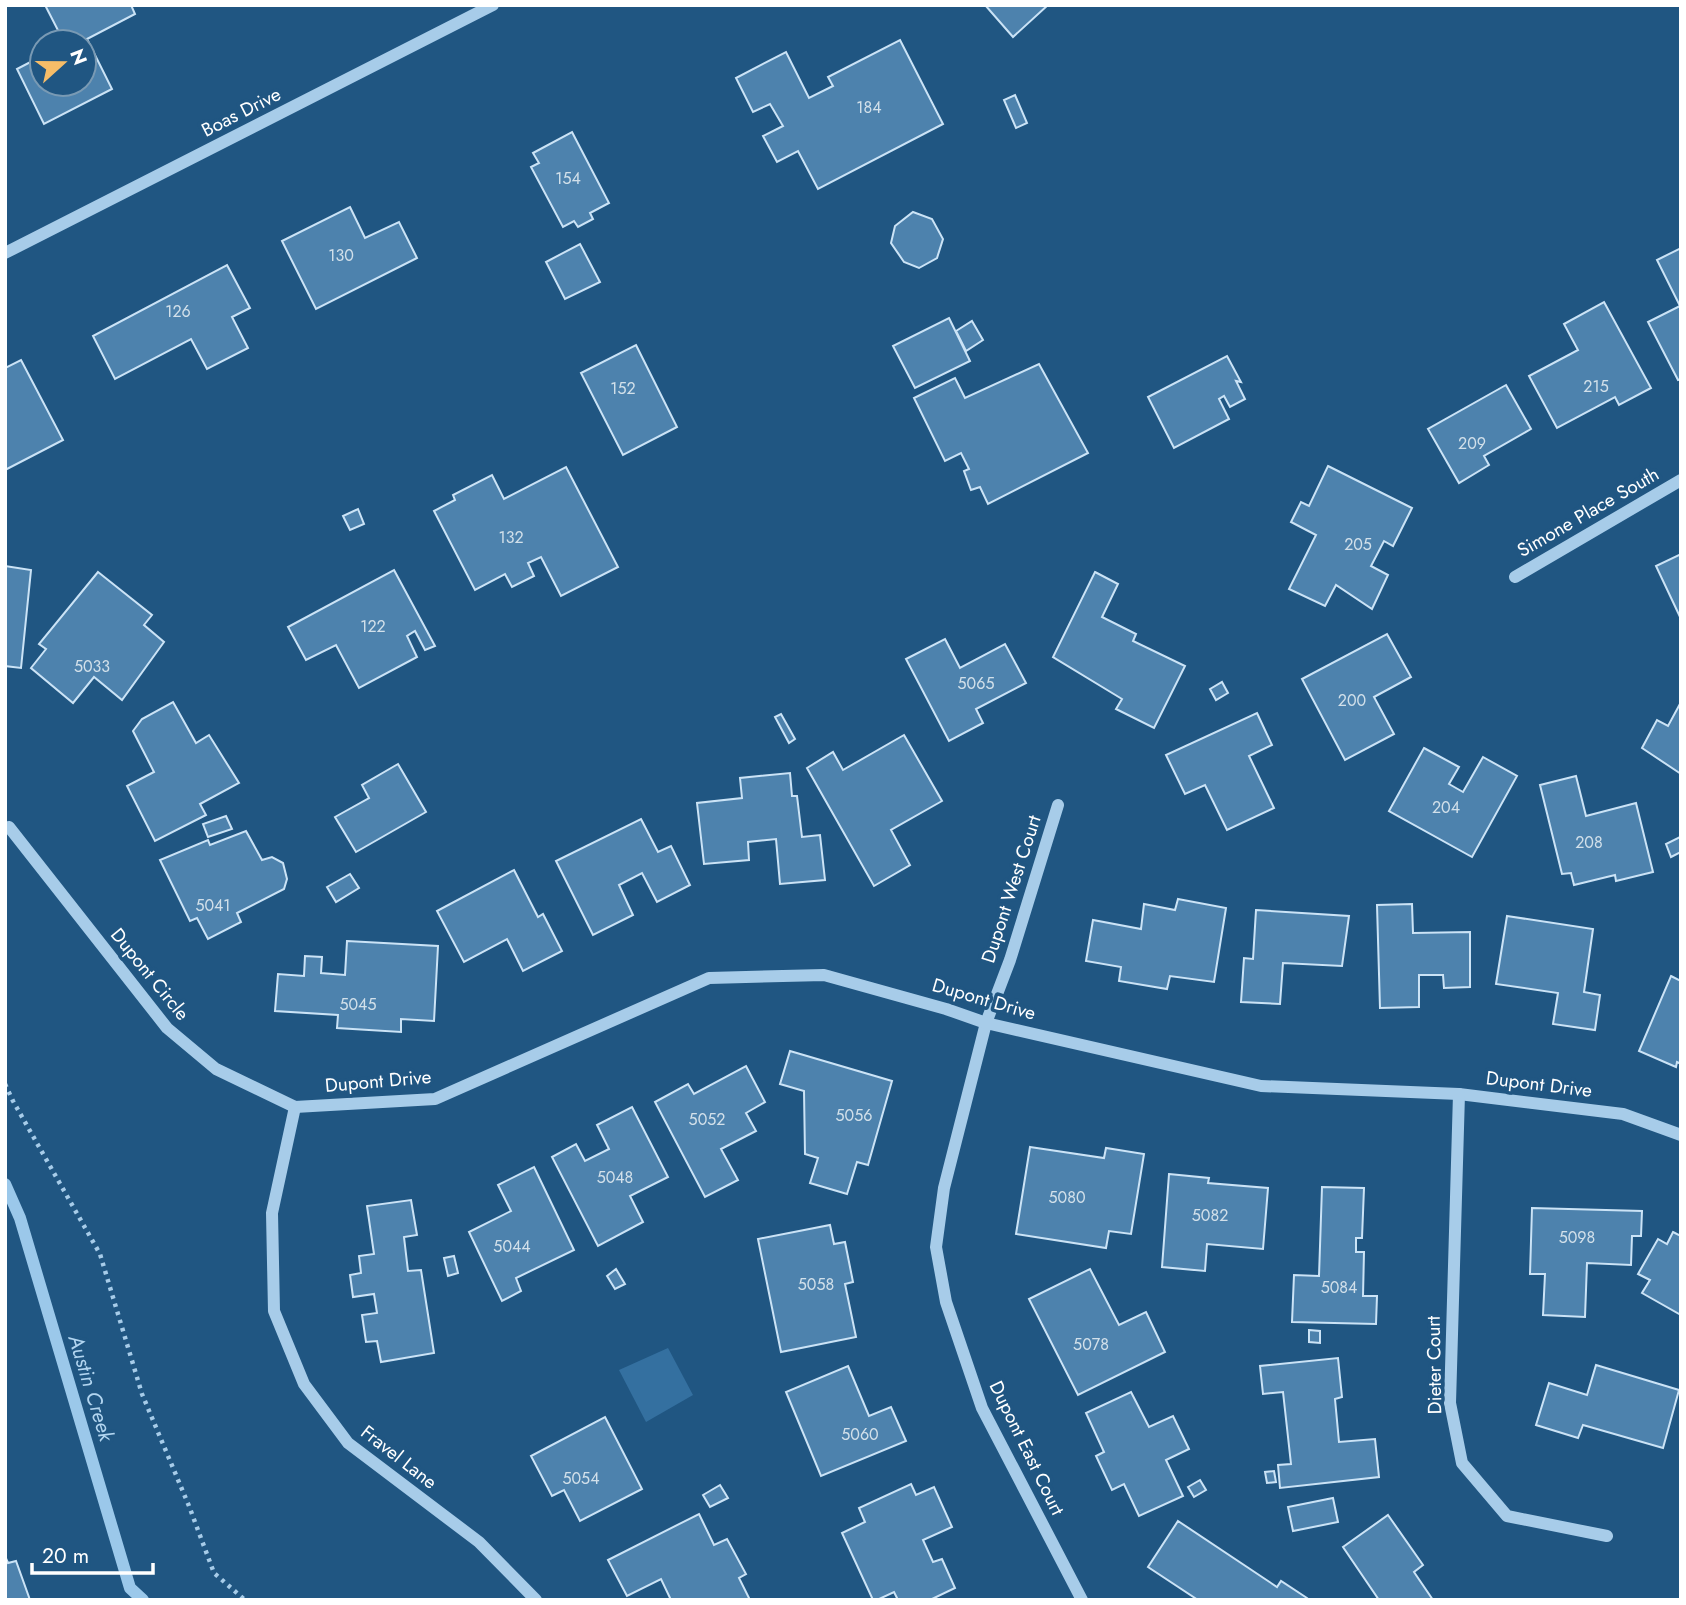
<svg xmlns="http://www.w3.org/2000/svg" width="1686" height="1605" font-family="Jost,sans-serif">
<rect width="100%" height="100%" fill="#205682"/>
<polygon fill="#3470a0" points="668,1348 693,1395 646,1422 619,1370"/>
<g fill="none" stroke-linecap="round" stroke-linejoin="round">
<polyline stroke="#9bc8ea" stroke-width="12" points="5,1184 20,1218 130,1588 143,1600"/>
</g>
<g fill="#4d82ad" stroke="#cbe3f6" stroke-width="2">
<polygon points="45,5 131,5 135,14 87,39 112,89 44,124 17,69 42,56 42,84 84,84 84,42 64,42"/>
<polygon points="985,5 1048,5 1013,37"/>
<polygon points="900,40 943,124 818,189 798,151 777,162 763,136 783,126 770,104 753,112 736,78 786,52 809,98 833,86 828,77"/>
<polygon points="1015,95 1027,123 1016,128 1004,100"/>
<polygon points="572,132 609,203 590,213 593,219 578,227 574,221 563,227 531,167 539,163 533,153"/>
<polygon points="350,207 365,238 399,222 417,258 316,309 282,241"/>
<polygon points="913,212 932,219 943,239 937,258 919,268 904,262 891,243 895,226"/>
<polygon points="580,244 600,282 565,299 546,262"/>
<polygon points="1681,248 1681,379 1678,380 1648,322 1680,306 1657,260"/>
<polygon points="227,265 250,308 232,317 248,348 207,369 191,339 115,379 93,336"/>
<polygon points="1604,302 1651,388 1619,405 1615,397 1557,428 1529,376 1578,350 1564,324"/>
<polygon points="949,318 970,361 915,388 893,346"/>
<polygon points="972,321 983,340 966,351 956,331"/>
<polygon points="636,345 677,427 623,455 581,373"/>
<polygon points="1227,356 1241,382 1236,381 1245,399 1230,407 1224,396 1219,399 1229,419 1174,448 1148,397"/>
<polygon points="21,360 63,440 5,470 5,368"/>
<polygon points="1039,364 1088,453 988,504 980,487 971,490 964,471 969,469 961,453 945,461 914,398 955,378 965,398"/>
<polygon points="1506,385 1531,429 1484,456 1489,465 1459,483 1428,429"/>
<polygon points="1328,466 1412,508 1393,546 1384,541 1371,566 1388,575 1372,609 1336,585 1325,606 1289,589 1316,535 1291,522 1301,502 1309,506"/>
<polygon points="566,467 618,567 561,596 541,557 528,563 534,576 512,587 505,574 475,590 434,511 455,500 453,495 492,475 504,499"/>
<polygon points="358,509 364,524 350,530 343,516"/>
<polygon points="1681,554 1681,619 1656,566"/>
<polygon points="5,566 31,570 21,668 5,666"/>
<polygon points="394,570 435,646 425,650 415,631 407,636 417,657 359,688 336,645 306,660 288,627"/>
<polygon points="98,572 152,615 144,625 164,642 122,700 94,677 73,703 31,668 46,649 39,644"/>
<polygon points="1095,572 1118,584 1102,617 1136,634 1133,641 1185,666 1154,728 1116,709 1122,699 1053,657"/>
<polygon points="1387,634 1411,677 1374,697 1394,734 1345,760 1302,679"/>
<polygon points="945,639 960,668 1005,644 1026,683 976,709 983,723 949,741 906,659"/>
<polygon points="1222,682 1228,693 1216,700 1210,689"/>
<polygon points="173,702 196,743 209,735 239,783 200,804 206,815 155,841 127,786 154,772 133,731 142,719"/>
<polygon points="1681,702 1681,774 1642,748 1657,720 1668,726"/>
<polygon points="1257,713 1272,745 1249,756 1274,808 1227,830 1205,785 1185,794 1166,755"/>
<polygon points="781,714 795,739 789,743 775,717"/>
<polygon points="904,735 942,801 891,830 910,865 874,886 807,768 833,752 843,770"/>
<polygon points="1424,748 1459,767 1449,784 1463,792 1483,757 1517,776 1472,857 1389,811"/>
<polygon points="398,764 426,812 356,852 335,817 369,798 362,785"/>
<polygon points="790,773 792,796 797,796 802,837 820,835 825,880 780,884 776,839 748,842 749,860 704,864 697,803 742,798 740,778"/>
<polygon points="1576,776 1586,816 1636,803 1653,872 1616,881 1615,875 1574,885 1571,873 1562,874 1540,785"/>
<polygon points="226,816 232,829 208,837 203,824"/>
<polygon points="641,819 658,852 671,846 690,885 657,902 642,873 619,885 633,915 593,935 556,861"/>
<polygon points="246,831 262,860 272,857 283,863 287,879 284,889 237,913 241,922 208,939 197,918 190,921 160,860 208,840 210,845"/>
<polygon points="1680,837 1681,852 1671,857 1666,844"/>
<polygon points="514,870 538,917 543,914 562,951 523,971 507,939 464,962 437,911"/>
<polygon points="350,874 359,888 336,902 327,887"/>
<polygon points="1178,899 1226,908 1214,982 1170,976 1167,989 1119,981 1121,967 1086,961 1093,920 1141,929 1144,904 1175,910"/>
<polygon points="1412,904 1413,933 1470,932 1470,987 1444,988 1443,975 1419,975 1419,1007 1380,1008 1377,905"/>
<polygon points="1256,910 1349,916 1342,966 1283,963 1280,1004 1241,1002 1244,958 1253,959"/>
<polygon points="1507,916 1593,929 1584,992 1600,995 1595,1030 1553,1024 1558,993 1496,984"/>
<polygon points="347,941 438,946 434,1021 401,1019 401,1032 337,1028 338,1015 275,1011 278,974 304,976 305,956 322,957 321,973 345,975"/>
<polygon points="1671,976 1681,981 1681,1064 1677,1062 1676,1067 1639,1051"/>
<polygon points="790,1051 892,1081 868,1165 857,1162 847,1194 810,1183 818,1158 805,1154 804,1091 780,1084"/>
<polygon points="746,1066 765,1102 746,1113 756,1131 721,1149 738,1180 705,1197 655,1102 688,1084 694,1094"/>
<polygon points="632,1107 668,1177 630,1196 643,1222 598,1246 552,1157 576,1144 585,1161 609,1149 597,1125"/>
<polygon points="1030,1147 1104,1158 1106,1148 1144,1154 1131,1234 1109,1231 1106,1248 1016,1234"/>
<polygon points="534,1167 574,1250 516,1278 521,1291 502,1301 469,1232 511,1211 498,1185"/>
<polygon points="1169,1174 1209,1178 1208,1183 1268,1188 1263,1249 1207,1244 1205,1271 1162,1267"/>
<polygon points="1322,1187 1364,1188 1362,1238 1356,1238 1356,1252 1364,1252 1363,1296 1377,1296 1376,1324 1292,1322 1294,1275 1319,1276"/>
<polygon points="411,1200 417,1235 404,1237 408,1271 421,1270 434,1353 381,1362 377,1341 366,1342 362,1315 377,1313 374,1294 353,1297 350,1275 361,1273 359,1256 374,1254 367,1206"/>
<polygon points="1532,1208 1642,1211 1641,1236 1632,1236 1631,1265 1587,1263 1585,1317 1543,1315 1545,1274 1530,1274"/>
<polygon points="830,1225 834,1244 845,1242 853,1282 845,1284 856,1337 781,1352 758,1239"/>
<polygon points="1673,1232 1681,1236 1681,1315 1642,1293 1650,1280 1638,1274 1658,1239 1667,1244"/>
<polygon points="454,1256 458,1273 448,1276 444,1258"/>
<polygon points="616,1269 625,1284 615,1289 607,1276"/>
<polygon points="1090,1269 1119,1325 1146,1312 1165,1352 1078,1395 1029,1299"/>
<polygon points="1309,1330 1320,1331 1320,1343 1309,1342"/>
<polygon points="1338,1358 1342,1397 1335,1399 1339,1442 1375,1439 1379,1477 1280,1488 1278,1465 1291,1464 1283,1392 1263,1394 1260,1366"/>
<polygon points="1596,1365 1679,1390 1663,1448 1583,1425 1578,1438 1536,1425 1549,1383 1587,1395"/>
<polygon points="848,1366 869,1416 891,1407 906,1441 821,1476 786,1392"/>
<polygon points="1131,1392 1149,1427 1173,1416 1189,1449 1166,1460 1183,1496 1139,1516 1124,1484 1112,1490 1096,1456 1104,1452 1086,1413"/>
<polygon points="605,1417 642,1489 580,1521 564,1490 552,1496 531,1456"/>
<polygon points="1274,1471 1276,1482 1267,1483 1265,1472"/>
<polygon points="1200,1480 1206,1490 1194,1497 1188,1487"/>
<polygon points="911,1484 916,1495 934,1487 952,1527 923,1540 933,1562 942,1559 955,1588 930,1600 898,1600 894,1592 877,1600 873,1600 842,1533 865,1522 859,1508"/>
<polygon points="720,1485 728,1498 710,1507 703,1495"/>
<polygon points="1333,1498 1338,1522 1293,1531 1288,1507"/>
<polygon points="699,1514 714,1545 727,1539 746,1574 739,1578 750,1600 671,1600 661,1579 627,1596 608,1560"/>
<polygon points="1388,1515 1423,1565 1414,1572 1433,1600 1379,1600 1343,1547"/>
<polygon points="1178,1521 1277,1587 1281,1581 1307,1598 1306,1600 1198,1600 1148,1567"/>
<polygon points="5,1556 8,1563 16,1561 30,1600 5,1600"/>
</g>
<g fill="none" stroke-linecap="round" stroke-linejoin="round">
<polyline stroke="#a7cce9" stroke-width="4.5" stroke-dasharray="3.5 5" stroke-linecap="butt" points="5,1084 13,1101 100,1254 142,1394 189,1506 214,1573 245,1600"/>
<g stroke="#a7cce9" stroke-width="12">
<polyline points="5,253 493,5"/>
<polyline points="1515,577 1681,480"/>
<polyline points="1058,805 1010,960 986,1023 944,1188 936,1247 946,1302 982,1408 1082,1600"/>
<polyline points="9,827 167,1028 216,1069 295,1107 435,1099 709,978 824,975 946,1009 986,1023 1261,1086 1459,1094 1623,1114 1681,1135"/>
<polyline points="1459,1094 1450,1403 1462,1463 1507,1516 1607,1536"/>
<polyline points="295,1107 272,1213 274,1311 304,1384 348,1443 479,1542 536,1600"/>
</g>
</g>
<g text-anchor="middle" dominant-baseline="central" stroke-width="7" stroke-linejoin="round" paint-order="stroke">
<g font-size="16" fill="#d2e0ea">
<text x="869" y="107">184</text>
<text x="568" y="178">154</text>
<text x="341" y="255">130</text>
<text x="178" y="311">126</text>
<text x="1596" y="386">215</text>
<text x="623" y="388">152</text>
<text x="1472" y="443">209</text>
<text x="511" y="537">132</text>
<text x="1358" y="544">205</text>
<text x="373" y="626">122</text>
<text x="92" y="666">5033</text>
<text x="976" y="683">5065</text>
<text x="1352" y="700">200</text>
<text x="1446" y="807">204</text>
<text x="1589" y="842">208</text>
<text x="213" y="905">5041</text>
<text x="358" y="1004">5045</text>
<text x="854" y="1115">5056</text>
<text x="707" y="1119">5052</text>
<text x="615" y="1177">5048</text>
<text x="1067" y="1197">5080</text>
<text x="1210" y="1215">5082</text>
<text x="1577" y="1237">5098</text>
<text x="512" y="1246">5044</text>
<text x="816" y="1284">5058</text>
<text x="1339" y="1287">5084</text>
<text x="1091" y="1344">5078</text>
<text x="860" y="1434">5060</text>
<text x="581" y="1478">5054</text>
</g>
<g font-size="19" fill="#fff" stroke="#205682">
<text transform="translate(241 112) rotate(-27)">Boas Drive</text>
<text transform="translate(1588 512) rotate(-30)">Simone Place South</text>
<text transform="translate(1011 889) rotate(-72)">Dupont West Court</text>
<text transform="translate(150 974) rotate(51)">Dupont Circle</text>
<text transform="translate(984 999) rotate(16)">Dupont Drive</text>
<text transform="translate(378 1081) rotate(-5)">Dupont Drive</text>
<text transform="translate(1539 1084) rotate(7)">Dupont Drive</text>
<text transform="translate(1434 1365) rotate(-91)">Dieter Court</text>
<text transform="translate(1027 1448) rotate(64)">Dupont East Court</text>
<text transform="translate(399 1457) rotate(38)">Fravel Lane</text>
</g>
<g font-size="21" font-style="italic" fill="#b2d5f0" stroke="#205682">
<text transform="translate(91 1388) rotate(73)">Austin Creek</text>
</g>
</g>
<rect width="1686" height="1605" fill="none" stroke="#ffffff" stroke-width="14"/>
<g transform="translate(63 63) rotate(69)"><circle r="33" fill="#205682" stroke="#799ab4" stroke-width="2"/>
<path d="M0-5L12 26L0 18L-12 26Z" fill="#f6bd68"/>
<text y="-10" font-size="19" font-weight="bold" text-anchor="middle" fill="#ffffff">N</text>
</g>
<path d="M32 1563v10h121v-10" fill="none" stroke="#ffffff" stroke-width="3.5"/>
<text x="42" y="1563" font-size="21" fill="#ffffff" stroke="#205682" stroke-width="5" paint-order="stroke">20 m</text>
</svg>
